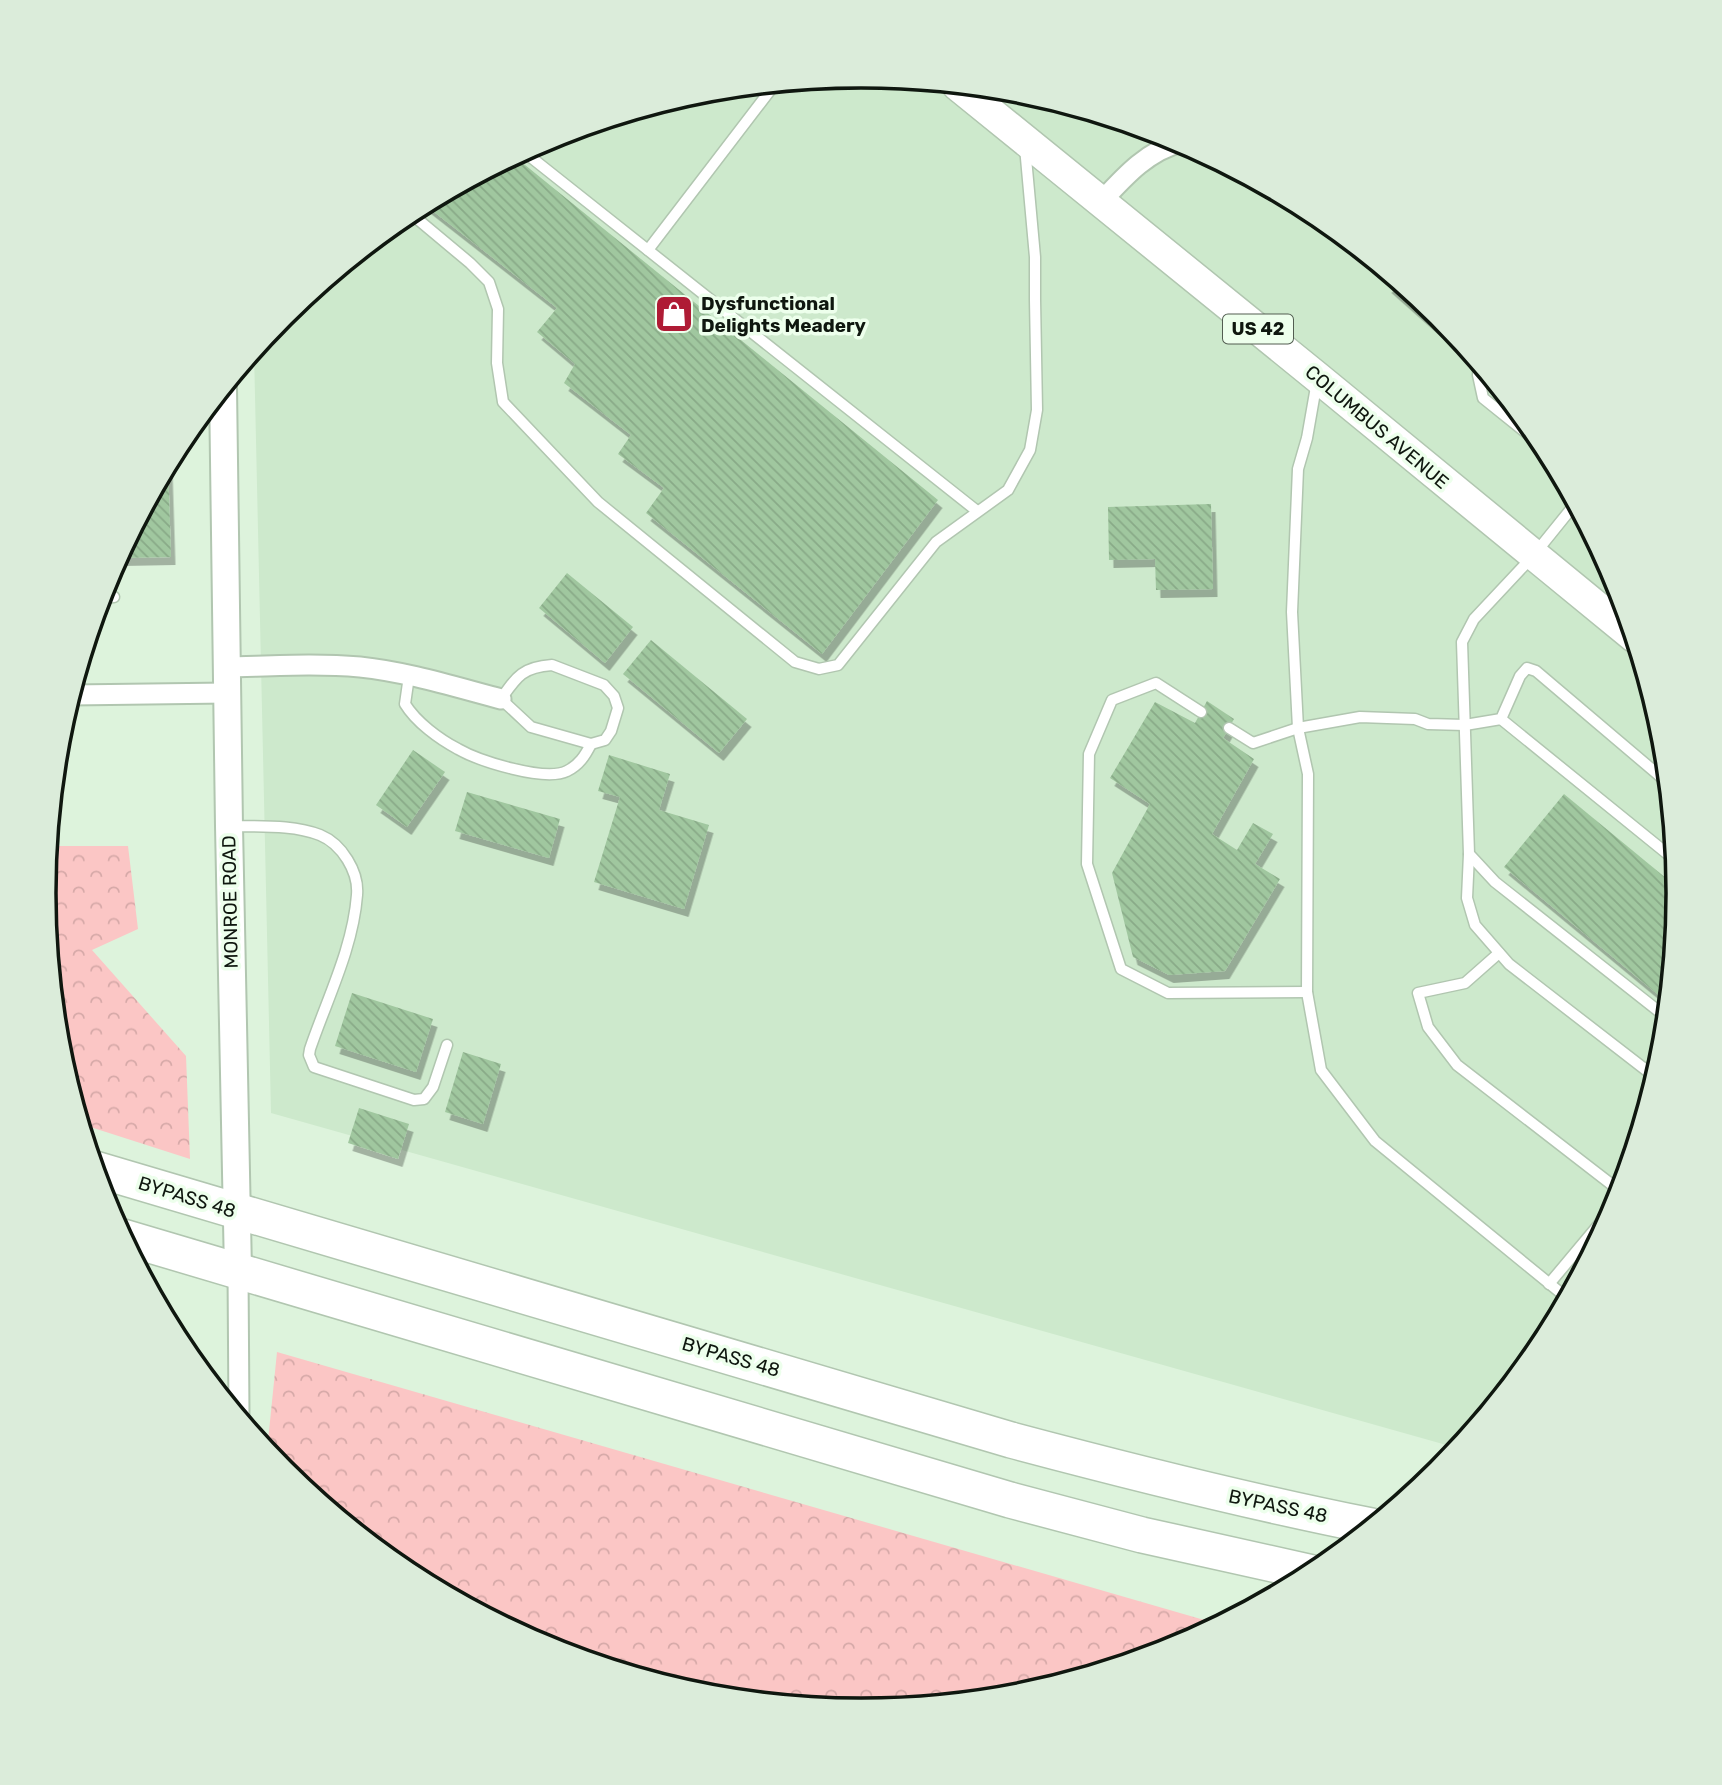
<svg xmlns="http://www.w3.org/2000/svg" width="1722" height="1785" font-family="Rubik,sans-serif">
<defs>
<pattern id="forest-crowns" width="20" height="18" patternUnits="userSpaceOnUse" patternTransform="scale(1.75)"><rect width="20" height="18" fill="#fbc6c5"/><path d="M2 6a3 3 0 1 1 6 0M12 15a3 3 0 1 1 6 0" fill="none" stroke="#d6a9a8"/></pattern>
<pattern id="building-back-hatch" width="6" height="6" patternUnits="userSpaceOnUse" patternTransform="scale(1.75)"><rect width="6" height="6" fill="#a0c79f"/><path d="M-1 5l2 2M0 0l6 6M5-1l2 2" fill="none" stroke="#89aa88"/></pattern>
<filter id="shadow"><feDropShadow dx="4.5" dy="8" stdDeviation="0" flood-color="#0004"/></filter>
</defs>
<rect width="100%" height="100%" fill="#ddf3dc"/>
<polygon fill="#cde9cc" points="861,75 1021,91 1174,138 1315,213 1439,315 1541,439 1616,580 1663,733 1678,893 1662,1052 1616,1206 1540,1347 1457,1448 271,1113 254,351 283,314 407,213 549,137 702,91"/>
<g fill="url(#forest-crowns)">
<polygon points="48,846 128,846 138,929 92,950 186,1056 190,1159 81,1124 59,1052 44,892"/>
<polygon points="277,1352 1218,1624 1173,1648 1020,1694 861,1710 701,1694 548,1647 407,1572 283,1470 267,1451"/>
</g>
<g fill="url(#building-back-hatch)" filter="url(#shadow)">
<polygon points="514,156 938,500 822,654 646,513 664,488 618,454 631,435 564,383 575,364 537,332 557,308 424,204"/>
<polygon points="1394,278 1439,315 1447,324 1440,332 1387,285"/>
<polygon points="168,463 171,557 118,558 167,466"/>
<polygon points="1211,504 1213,589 1156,590 1155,559 1109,560 1108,507"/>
<polygon points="567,573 633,627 605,663 539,608"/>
<polygon points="651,640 747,719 719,753 623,674"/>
<polygon points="1207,701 1234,719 1223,738 1254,759 1212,834 1237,850 1253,823 1273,834 1255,864 1280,879 1225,971 1169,975 1133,957 1112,873 1150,804 1110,778 1155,702 1195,723"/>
<polygon points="413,750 445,772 407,827 376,805"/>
<polygon points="609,755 670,774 659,810 709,825 684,909 594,882 620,797 598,791"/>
<polygon points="467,792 560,819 549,858 455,831"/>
<polygon points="1564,794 1678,888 1667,1002 1504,867"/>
<polygon points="352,993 433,1019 416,1072 335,1046"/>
<polygon points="463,1052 501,1064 483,1124 445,1112"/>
<polygon points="359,1108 409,1124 398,1159 348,1143"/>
</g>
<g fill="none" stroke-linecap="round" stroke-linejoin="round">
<defs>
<g id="lane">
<polyline points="523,151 977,511"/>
<polyline points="409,212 470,263 489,282 498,309 497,363 503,402 598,502 795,662 819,669 838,665 936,542 1008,490 1030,450 1037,410 1035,300 1035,257 1025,147"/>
<polyline points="648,250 775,84"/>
<polyline points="1479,364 1478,375 1483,398 1534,439 1541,439"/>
<polyline points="1317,381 1307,438 1298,469 1292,612 1298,728 1308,774 1307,992 1321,1070 1375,1141 1567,1298"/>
<polyline points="1575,504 1533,556 1474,619 1462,642 1469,854 1495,882 1666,1017"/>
<polyline points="101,598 114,597"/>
<path d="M552,665L604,685L614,696L618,708L611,731L605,740L591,744L531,727L501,699C517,676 523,667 552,665Z"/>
<path d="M409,676L405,704C416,722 439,739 458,749C479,761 545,782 567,771C579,765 585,756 591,744"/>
<polyline points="1201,712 1156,683 1112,700 1089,754 1087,864 1121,969 1168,993 1307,992"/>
<polyline points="1501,719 1675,860"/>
<polyline points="1229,728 1253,743 1298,728 1360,717 1415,719 1428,724 1465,725 1501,719 1520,676 1527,668 1536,671 1668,783"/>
<path d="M229,826C258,827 292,824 320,835C342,844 359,872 357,895C353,948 327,999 310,1049L309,1055L314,1067L414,1100L424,1099L433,1087L447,1045"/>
<polyline points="1469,854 1467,898 1475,925 1509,964 1655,1077"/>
<polyline points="1499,953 1465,983 1418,993 1428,1027 1457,1065 1620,1191"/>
<polyline points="1549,1284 1616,1204"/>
</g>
<g id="street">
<path d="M1101,202C1124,177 1148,150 1182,142"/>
<path d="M226,667C271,666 316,663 360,667C408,672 455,687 501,699"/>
<polyline points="71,695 227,693"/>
<polyline points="238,1271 239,1416"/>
</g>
<polyline id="secondary" points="223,387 229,826 238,1271"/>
<polyline id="primary" points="957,85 1317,377 1634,637"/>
<g id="highway">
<path d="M95,1169L1011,1440C1131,1472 1250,1502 1371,1526"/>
<polyline points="123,1237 1010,1500 1142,1535 1313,1573"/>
</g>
</defs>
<use href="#lane" stroke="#b1c6b0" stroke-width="13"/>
<use href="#street" stroke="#b1c6b0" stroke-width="23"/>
<use href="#secondary" stroke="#b1c6b0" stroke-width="30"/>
<use href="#primary" stroke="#b1c6b0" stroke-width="33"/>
<use href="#highway" stroke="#b1c6b0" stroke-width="38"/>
<use href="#lane" stroke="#fff" stroke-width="10"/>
<use href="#street" stroke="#fff" stroke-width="19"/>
<use href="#secondary" stroke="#fff" stroke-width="26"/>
<use href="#primary" stroke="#fff" stroke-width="30"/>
<use href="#highway" stroke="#fff" stroke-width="35"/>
</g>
<defs>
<symbol id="shop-square" viewBox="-11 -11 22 22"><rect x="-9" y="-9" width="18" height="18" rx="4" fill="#af1b35" stroke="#edffec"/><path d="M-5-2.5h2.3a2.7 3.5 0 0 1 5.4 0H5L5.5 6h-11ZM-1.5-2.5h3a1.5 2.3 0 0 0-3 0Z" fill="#fff"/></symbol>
</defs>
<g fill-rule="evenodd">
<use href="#shop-square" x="652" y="292" width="44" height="44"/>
</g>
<g text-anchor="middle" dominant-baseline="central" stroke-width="7" stroke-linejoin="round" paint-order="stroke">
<rect fill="#edffec" stroke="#525d51" stroke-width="2" x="1223" y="314.5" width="70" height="29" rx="5"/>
<g font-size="18" font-weight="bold" fill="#0f170f">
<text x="1258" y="329">US 42</text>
</g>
<g font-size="19" font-weight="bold" fill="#0f170f" stroke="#edffec" text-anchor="start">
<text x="701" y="303">Dysfunctional<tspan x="701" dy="22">Delights Meadery</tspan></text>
</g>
<g font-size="19" fill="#0f170f" stroke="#edffec">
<text transform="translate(1377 427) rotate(40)">COLUMBUS AVENUE</text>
<text transform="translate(230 902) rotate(-91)">MONROE ROAD</text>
<text transform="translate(187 1197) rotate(17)">BYPASS 48</text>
<text transform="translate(731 1357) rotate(16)">BYPASS 48</text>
<text transform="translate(1278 1506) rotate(12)">BYPASS 48</text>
</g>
</g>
<path d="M0 0H1722V1785H0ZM56 893a805 805 0 1 1 1610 0a805 805 0 1 1-1610 0Z" fill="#dbecda" fill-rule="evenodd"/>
<path fill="none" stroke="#0f170f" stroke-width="3.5" d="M56 893a805 805 0 1 1 1610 0a805 805 0 1 1-1610 0Z"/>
</svg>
